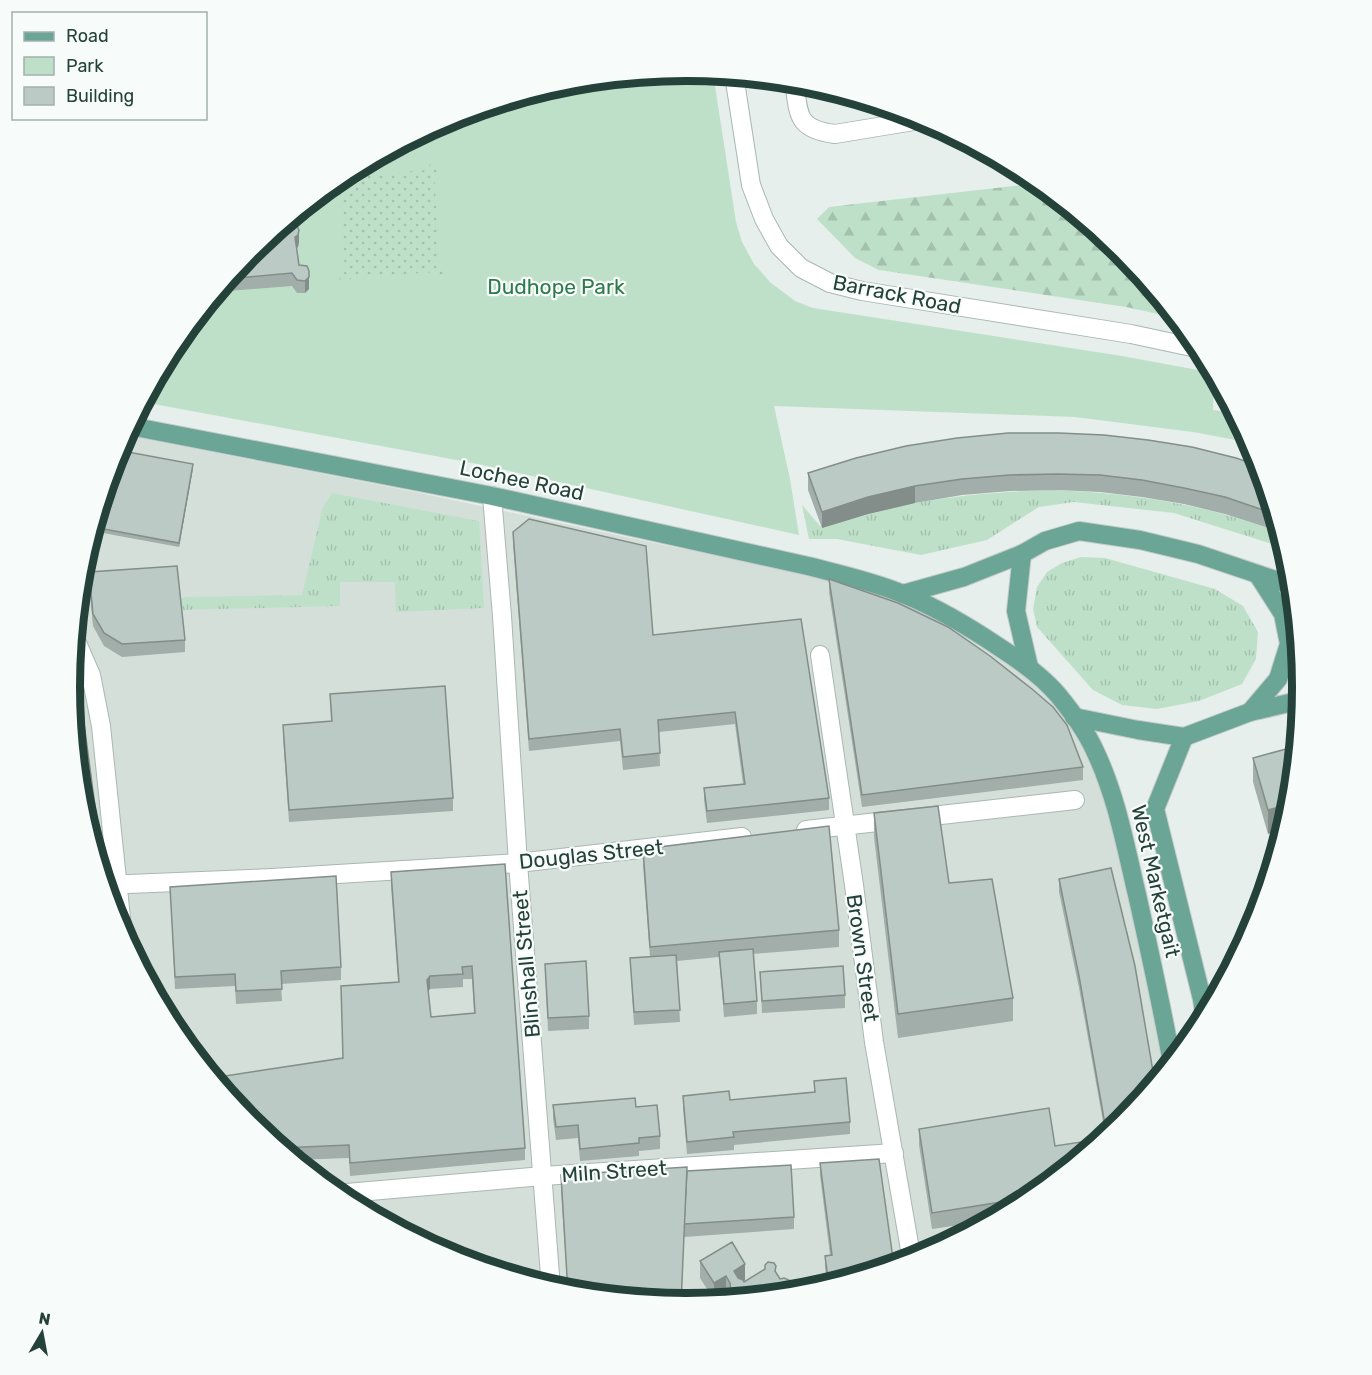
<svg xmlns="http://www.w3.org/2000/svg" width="1372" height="1375" font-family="Rubik,sans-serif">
<defs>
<pattern id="grass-tufts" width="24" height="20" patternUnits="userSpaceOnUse" patternTransform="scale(1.5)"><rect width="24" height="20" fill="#bfe0c8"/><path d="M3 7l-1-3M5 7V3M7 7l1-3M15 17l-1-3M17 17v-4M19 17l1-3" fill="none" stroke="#a4c1ad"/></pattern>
<pattern id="forest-firs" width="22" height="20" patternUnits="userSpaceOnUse" patternTransform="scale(1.5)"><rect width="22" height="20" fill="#bfe0c8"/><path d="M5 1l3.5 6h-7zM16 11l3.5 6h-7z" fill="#a4c1ad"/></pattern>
<pattern id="garden-dots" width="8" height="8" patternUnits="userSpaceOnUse" patternTransform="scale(1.5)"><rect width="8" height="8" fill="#bfe0c8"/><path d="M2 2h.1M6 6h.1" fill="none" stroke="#a4c1ad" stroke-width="1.8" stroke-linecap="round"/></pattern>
</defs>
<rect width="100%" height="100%" fill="#e6efeb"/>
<polygon fill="#d4dfda" points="125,435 415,492 678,548 820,572 876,585 1029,667 1095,751 1172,1063 1122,1124 1028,1201 922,1258 806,1293 686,1304 565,1293 450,1257 343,1200 249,1124 173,1030 116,923 81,808 69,687 81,567 116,451"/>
<g fill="url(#grass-tufts)">
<path d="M1058,490C1114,493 1169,499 1223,514C1243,519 1262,526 1281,532L1285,548L1174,513L1074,502L1039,507L987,540L921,555L837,539H809L802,505L822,528C853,518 884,509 916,503C963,494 1010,491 1058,490Z"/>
<polygon points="332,493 479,521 484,608 396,612 395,582 340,582 340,606 181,610 179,599 186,597 302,595 323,507"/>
<polygon points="1081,557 1105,558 1215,589 1243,606 1258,632 1256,659 1242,684 1199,701 1157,709 1122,705 1093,690 1037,627 1033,609 1037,587 1047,572 1062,563"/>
</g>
<polygon fill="url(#forest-firs)" points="1039,183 1123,251 1177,318 1126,307 879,270 855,258 817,219 829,207"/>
<polygon fill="#bfe0c8" points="686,71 713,73 736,222 742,242 754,264 771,283 795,301 813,308 1122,356 1214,373 1213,410 1235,413 1252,443 1193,432 1075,417 774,406 790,479 799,535 478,464 143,402 173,344 250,251 344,174 450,117 566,82"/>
<polygon fill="url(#garden-dots)" points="434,163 438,165 439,169 437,173 434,174 440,266 445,268 446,272 445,276 440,278 436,275 435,272 351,278 349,282 344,284 340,281 339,277 341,274 345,272 339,182 336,181 343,174 344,176 428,170 430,164"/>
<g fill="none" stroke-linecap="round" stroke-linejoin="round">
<defs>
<g id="minor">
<polyline points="734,75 751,185 764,219 779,246 801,268 830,283 862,291 1131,334 1201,349"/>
<path d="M794,81C799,115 796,129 835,134L926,119"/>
<polyline points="492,496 502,616 518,863 551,1288"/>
<polyline points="74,636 91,675 101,726 123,937"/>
<polyline points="820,655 854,885 874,1042 912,1261"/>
<polyline points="806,830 1075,800"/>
<polyline points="104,885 272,878 518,863 742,837"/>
<polyline points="335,1194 543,1176 894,1153"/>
</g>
<g id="major">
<path d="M130,426L492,496L808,566C839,574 872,581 903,594C938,608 971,628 1002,649C1022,662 1042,676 1058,695C1072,712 1086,731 1095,751C1117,797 1126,849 1138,899C1150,953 1162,1008 1172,1063"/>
<polyline points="1022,554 1016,611 1029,667"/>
<polyline points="903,594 964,577 1022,554 1045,541 1079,531 1140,540 1198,554 1293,586"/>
<polyline points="1250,712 1278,679 1289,644 1283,614 1258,575"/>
<polyline points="1074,717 1138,730 1184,737 1250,712 1302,700"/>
<polyline points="1184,737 1155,809 1202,999 1205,1019"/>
</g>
</defs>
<use href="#minor" stroke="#a8b8b2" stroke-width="20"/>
<use href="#major" stroke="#c2cac8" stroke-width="20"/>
<use href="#minor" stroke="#fff" stroke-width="18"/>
<use href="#major" stroke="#6aa596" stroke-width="18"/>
</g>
<g fill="#a1aea9" fill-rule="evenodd">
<polygon points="297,212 297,222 296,226 299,242 298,247 296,248 299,265 309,284 309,289 305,293 297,293 292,286 216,292 250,251 265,245 264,240"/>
<polygon points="117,450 193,468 179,547 92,531"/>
<polygon points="1260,466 1281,532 1225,514 1184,504 1142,497 1100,492 1058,490 1010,491 962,495 915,503 868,514 822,528 808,490 808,473"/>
<polygon points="513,532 653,635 829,798 829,810 707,823 704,800 704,788 743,784 735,724 659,732 660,766 623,770 620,741 529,751 513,544"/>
<polygon points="89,572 185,640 185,652 122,657 104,646 93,626 89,585"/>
<polygon points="829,579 1083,767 1083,780 862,807 829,592"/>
<polygon points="330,694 453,798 453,811 289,822 283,737 283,725 331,721"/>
<polygon points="1297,746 1268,834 1253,782 1253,758"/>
<polygon points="874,813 949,883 1013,998 1013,1021 898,1038 874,837"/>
<polygon points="643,849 839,930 839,947 753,954 757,1001 757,1014 724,1017 719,957 677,961 680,1022 634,1025 630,958 650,957 643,865"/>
<path d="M505,864L525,1148V1160L350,1176L349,1158L293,1160L249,1124L343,1058L341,986L398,982L391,885V872ZM463,979H472L474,1013L431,1017L428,991L430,989L463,987Z"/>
<polygon points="1059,879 1122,1124 1106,1138 1079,988 1059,892"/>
<polygon points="170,887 341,967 341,980 281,984 282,1001 236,1004 235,986 175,989"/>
<polygon points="545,964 589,1016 589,1029 548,1031"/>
<polygon points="760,972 845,995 845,1008 762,1013"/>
<polygon points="814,1081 850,1122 850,1134 734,1145 734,1150 687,1154 683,1108 683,1096 730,1100 814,1092"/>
<polygon points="553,1105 636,1107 660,1136 660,1149 639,1151 639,1156 580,1161 578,1138 556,1140 553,1118"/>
<polygon points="919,1129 1055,1146 1083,1156 1029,1201 993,1220 932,1229 919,1145"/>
<polygon points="820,1163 894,1266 828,1286 825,1268 825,1256 830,1255 820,1175"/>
<polygon points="687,1171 794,1217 794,1229 684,1237 681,1304 568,1293 561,1191 561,1175"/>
<polygon points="700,1261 745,1280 744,1281 744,1282 776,1273 791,1294 726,1293 726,1292 714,1300 700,1278"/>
</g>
<g fill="#838d89">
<polygon points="297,212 297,222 296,226 292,228 292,216"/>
<polygon points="299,230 299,242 298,247 295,249 295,237"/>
<polygon points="309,271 309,289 305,293 305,281"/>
<polygon points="193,464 193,468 179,547 179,543"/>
<polygon points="915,486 915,503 868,514 822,528 822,512 868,497"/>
<polygon points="1292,803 1291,808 1285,829 1268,834 1268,810"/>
<polygon points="100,844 100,857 97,861 94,852"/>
<polygon points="430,976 430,989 427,993 427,980"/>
<polygon points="745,1264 745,1280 734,1288 734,1271"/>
<polygon points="726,1276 726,1292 714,1300 714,1283"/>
</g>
<g fill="#bbcac4" stroke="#838d89" stroke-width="1.5" fill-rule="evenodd">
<polygon points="293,216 294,225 297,226 299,230 298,235 295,237 299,265 307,266 309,271 309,277 305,281 297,280 292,273 227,279 250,251 257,245 268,244 266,238"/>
<polygon points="1008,433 1059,433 1104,435 1148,440 1192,447 1236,458 1260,466 1275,514 1225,497 1184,488 1142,480 1100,475 1058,474 1010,475 962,479 915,486 868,497 822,512 808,473 856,458 906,446 957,438"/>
<polygon points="117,450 193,464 179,543 93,527"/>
<polygon points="529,519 646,546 653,635 801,619 829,798 707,811 704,788 745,784 735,712 658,720 660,753 623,757 620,729 529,739 513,532"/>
<polygon points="177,566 185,640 122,644 104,633 93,614 89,572"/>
<polygon points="829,579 898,603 948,627 990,656 1032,689 1053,707 1067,725 1083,767 862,795"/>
<polygon points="445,686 453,798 289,810 283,725 332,721 330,694"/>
<polygon points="84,723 100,844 94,852 81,808 73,724"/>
<polygon points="1297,746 1292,803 1268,810 1253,758"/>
<polygon points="938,806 949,883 992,879 1013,998 898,1014 874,813"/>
<polygon points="829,826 839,930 650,947 643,849"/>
<path d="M505,864L525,1148L350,1163L349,1145L279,1148L249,1124L212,1078L343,1058L341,986L399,982L391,872ZM472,966L475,1013L431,1017L427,980L430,976L463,974L462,967Z"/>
<polygon points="1111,868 1135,966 1155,1083 1122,1124 1107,1136 1079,976 1059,879"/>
<polygon points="336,876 341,967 281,971 282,989 236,991 235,974 175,977 170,887"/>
<polygon points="753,949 757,1001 724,1004 719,952"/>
<polygon points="676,955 680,1010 634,1012 630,958"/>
<polygon points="586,961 589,1016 548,1018 545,964"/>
<polygon points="843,966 845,995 762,1001 760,972"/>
<polygon points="846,1078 850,1122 733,1132 734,1137 687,1142 683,1096 729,1091 730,1100 815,1092 814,1081"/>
<polygon points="635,1098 636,1107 657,1105 660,1136 639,1138 639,1143 580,1149 578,1125 556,1127 553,1105"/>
<polygon points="1049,1108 1055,1146 1081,1142 1083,1156 1033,1197 932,1213 919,1129"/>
<polygon points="879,1159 894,1266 829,1286 825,1256 832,1255 820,1163"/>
<polygon points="791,1165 794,1217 684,1224 687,1171"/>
<polygon points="687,1167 681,1304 568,1293 561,1175"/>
<polygon points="358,1200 358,1209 344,1201"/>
<polygon points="732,1242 745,1264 734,1271 738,1278 743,1280 744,1282 765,1269 765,1265 768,1262 774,1263 776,1266 775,1271 780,1279 784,1278 789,1280 791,1284 791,1289 788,1293 789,1294 713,1302 731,1290 730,1283 726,1276 714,1283 700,1261"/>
</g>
<g text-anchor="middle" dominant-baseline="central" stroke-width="4.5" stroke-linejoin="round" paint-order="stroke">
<g font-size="21" fill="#2d7a4b" stroke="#f7fbf9">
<text x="556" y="286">Dudhope Park</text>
</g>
<g font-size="21" fill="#24423a" stroke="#f7fbf9">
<text transform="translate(897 294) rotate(11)">Barrack Road</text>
<text transform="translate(522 480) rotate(12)">Lochee Road</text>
<text transform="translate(591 854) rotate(-6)">Douglas Street</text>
<text transform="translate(1156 881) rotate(77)">West Marketgait</text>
<text transform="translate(863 958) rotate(82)">Brown Street</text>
<text transform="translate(526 964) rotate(-95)">Blinshall Street</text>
<text transform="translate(614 1171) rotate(-4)">Miln Street</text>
</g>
</g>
<path d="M0 0H1372V1375H0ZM80 687a606 606 0 1 1 1212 0a606 606 0 1 1-1212 0Z" fill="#f7fbf9" fill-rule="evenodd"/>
<path fill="none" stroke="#24423a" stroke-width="8" d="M80 687a606 606 0 1 1 1212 0a606 606 0 1 1-1212 0Z"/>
<rect x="12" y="12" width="195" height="108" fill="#f7fbf9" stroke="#a3b1ad" stroke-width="1.5"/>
<rect x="24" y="32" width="30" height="9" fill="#6aa596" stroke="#a3b1ad" stroke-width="1.5"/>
<text x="66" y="42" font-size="18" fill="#24423a">Road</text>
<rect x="24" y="57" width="30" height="18" fill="#bfe0c8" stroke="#a3b1ad" stroke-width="1.5"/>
<text x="66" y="72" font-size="18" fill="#24423a">Park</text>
<rect x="24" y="87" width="30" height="18" fill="#bbcac4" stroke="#a3b1ad" stroke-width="1.5"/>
<text x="66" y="102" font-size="18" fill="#24423a">Building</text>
<g transform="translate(42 1333) rotate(10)" stroke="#f7fbf9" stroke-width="4.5" paint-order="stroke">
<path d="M0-4.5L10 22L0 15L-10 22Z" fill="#24423a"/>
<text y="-9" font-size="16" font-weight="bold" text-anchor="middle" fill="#24423a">N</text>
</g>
</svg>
